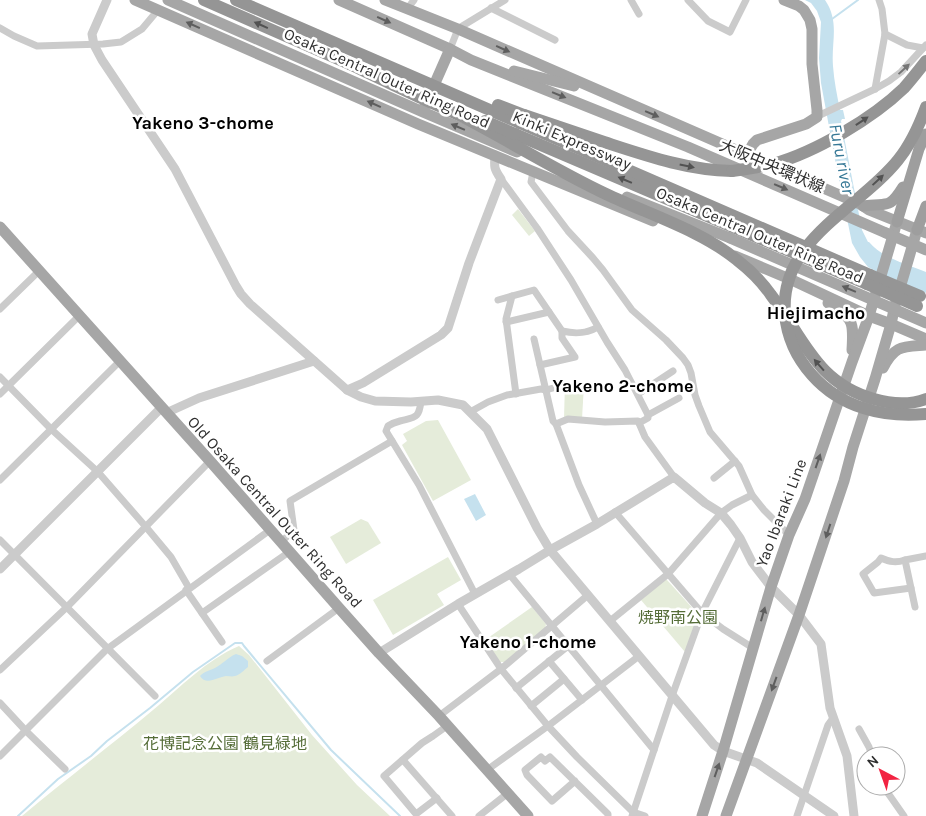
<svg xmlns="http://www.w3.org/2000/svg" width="926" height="816" font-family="Karla,'Noto Sans JP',sans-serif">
<rect width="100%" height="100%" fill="#fff"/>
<g fill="#e5ecda">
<polygon points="518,209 535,231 529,236 512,215"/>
<polygon points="565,382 584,384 582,419 564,419"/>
<polygon points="438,420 471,480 433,501 402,445 407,441 403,434 426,421"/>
<polygon points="361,519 368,522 381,543 346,564 330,537"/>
<polygon points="448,557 461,580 437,594 444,605 393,635 373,600"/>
<polygon points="665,580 667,580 696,612 697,617 685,652 641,600"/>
<polygon points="532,607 546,624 545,629 505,662 500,662 485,640"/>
<path d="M239,646L249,655L312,735L357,785L390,816H22C65,780 110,746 153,710C181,687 206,660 239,646Z"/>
</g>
<g fill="#c5e1ee">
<path d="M805,0H825C840,22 831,42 833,66C834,81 837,95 840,110H843L845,119H842L841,121L862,230L868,242H869C882,258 907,264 926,272V293L881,274L868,267L860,257L852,243L836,165L821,83L819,58L821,22L817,11L811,3Z"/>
<polygon points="475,494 486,515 476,521 464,499"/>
<path d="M236,654L242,656L248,661V667C244,670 240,675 235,676C232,677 229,676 226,676C218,677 206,686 200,676C205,671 209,671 215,668C223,664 228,657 236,654Z"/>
</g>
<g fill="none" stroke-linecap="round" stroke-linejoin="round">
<g stroke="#c5e1ee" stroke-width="2">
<polyline points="832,19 858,0"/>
<polyline points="18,816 58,779 91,756 107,741 150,708 193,672 235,643 242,643 244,646 331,750 400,816"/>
</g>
<g stroke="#cbcbcb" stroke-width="7">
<polyline points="631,0 639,14"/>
<polyline points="688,0 708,21 730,32 746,0"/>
<polyline points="491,8 555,40"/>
<polyline points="407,9 414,0"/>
<polyline points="0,28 14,36 37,46 103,44 121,42 142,29 158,10"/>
<polyline points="885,34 907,45 923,48"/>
<polyline points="450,49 458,29 464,25 505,0"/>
<polyline points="875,89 885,34 882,9 879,0"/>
<polyline points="817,117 820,115 875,89 889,81 901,72 926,45"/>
<polyline points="533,172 531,182 568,231 593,258 603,270 632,310 666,340 683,358 688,365 691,373 695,395 699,406 710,432 739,466 752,495 764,510 789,535"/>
<polyline points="501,179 537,228 571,280 607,342 625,370 648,415 648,418 639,423 645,437 674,477"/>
<polyline points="512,296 506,319 516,394"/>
<path d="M498,300L534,290L562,331C575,334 586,334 598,327"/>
<polyline points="0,309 39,271"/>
<polyline points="506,322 549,312"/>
<polyline points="534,339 553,421 556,424 579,485 597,524"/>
<polyline points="540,365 575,357 562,338 562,331"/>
<polyline points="0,377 51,429 98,472 146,527 171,557 189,588"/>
<polyline points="0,394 79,316"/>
<polyline points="638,394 673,371"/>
<path d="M421,401C419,419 415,417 400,421C396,422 391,424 388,426L386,431L419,485L475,594"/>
<polyline points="470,412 488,402 507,395 541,389 546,390 564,385"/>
<polyline points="648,415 679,398"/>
<polyline points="556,424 568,419 605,422 638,421 639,423"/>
<polyline points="714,478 735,461"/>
<polyline points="0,480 120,361"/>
<polyline points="615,512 702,613 723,629 753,648"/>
<polyline points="0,540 155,696"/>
<polyline points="281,542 294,530 290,501 392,441"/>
<path d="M905,560C896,563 890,562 881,558L878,562L863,574L874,593L911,588"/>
<polyline points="510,575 654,750"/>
<polyline points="186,590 222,642"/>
<polyline points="458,604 501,669 548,726 577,757 633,812 645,816"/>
<polyline points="915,607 905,560 926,556"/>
<polyline points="202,613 289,552"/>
<polyline points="610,621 668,574 721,513 732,505 752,495"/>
<polyline points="267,661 339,608"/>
<polyline points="549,661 582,700"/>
<polyline points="0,670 67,607 210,461"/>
<polyline points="516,688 568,646"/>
<polyline points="0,703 26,731 65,769"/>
<polyline points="531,706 564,679"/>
<polyline points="439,716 501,669 588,595"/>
<polyline points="859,729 869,747 872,756"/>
<polyline points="0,756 107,649 270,530"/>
<polyline points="403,760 452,816"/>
<polyline points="487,770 548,726 639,656"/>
<polyline points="575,781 552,801 527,775 525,770 541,757 545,761 550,757 608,814 608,816"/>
<polyline points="883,786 904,816"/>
<polyline points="437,798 416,814 384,776 422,743 433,736 447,726"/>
<polyline points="479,816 508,793"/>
<polyline points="632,816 672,696 702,613 740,538"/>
<polyline points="797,816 828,725 833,718"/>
</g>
<g stroke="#cbcbcb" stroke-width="9">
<polyline points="107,0 92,34 94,45 102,60 175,169 236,286 241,294 250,304 338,382 347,390 361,397 375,401 411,402 438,400 463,405 487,429 537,528 550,550 714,745 723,751 757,763 834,816"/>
<path d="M347,390L363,383L441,335L448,328L469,263L501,179C494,169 494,167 495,155"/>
<polyline points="166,413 199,398 314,361"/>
<polyline points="0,569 161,408"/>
<polyline points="379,653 458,604 519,569 550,550 597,524 674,477 705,503 721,513 731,525 740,538 752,562 758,570 771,587 799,615 821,644 830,708 847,756 854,816"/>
</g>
<g stroke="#a6a6a6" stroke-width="11">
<polyline points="135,0 418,124 653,221"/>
<polyline points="168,0 423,112 517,152"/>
<polyline points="339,0 450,49 471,60 688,147 886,233"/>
<polyline points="385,0 458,29 860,204 869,210 926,233"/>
<polyline points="514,71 574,86"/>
<polyline points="424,108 450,49"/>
<polyline points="746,156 753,144 757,140 806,124 817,117 817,110 812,64 812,29 810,20 804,10 799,6 784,0"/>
<polyline points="627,197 730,238"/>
<polyline points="0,227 210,461 339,608 379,653 439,716 528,816"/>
<polyline points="735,256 792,280 869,316 891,324 926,339"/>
<path d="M828,303C853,320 854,319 852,350"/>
<path d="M883,368C895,345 902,347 926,345"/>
<polyline points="702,816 723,751 771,587 789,535 805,499 852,362 869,316 897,222"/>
<polyline points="726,816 799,615 844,481 853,447 875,379 891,324 895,305 917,230"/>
</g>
<g stroke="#9e9e9e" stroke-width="11">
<path d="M863,206C887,202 888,211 903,187"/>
<polyline points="897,222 919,149 926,134"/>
<polyline points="917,230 926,206"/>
</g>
<g stroke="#959595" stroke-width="12">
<path d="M524,115C551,124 578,133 604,142C647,156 687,170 732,171"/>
<polyline points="520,123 870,275"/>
<polyline points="515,134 867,284"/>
</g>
<g stroke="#a6a6a6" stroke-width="11">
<polyline points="886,233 926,250"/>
<polyline points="730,238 926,323"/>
</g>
<g stroke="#959595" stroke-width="12">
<polyline points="204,0 352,65"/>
<polyline points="236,0 520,123"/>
<path d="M344,61C369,74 394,85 419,97C434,104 449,110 463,117C511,142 557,171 606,194C648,214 702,231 737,260C750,270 762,282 771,295C804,338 816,383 874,399C891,404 910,405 926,399"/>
<polyline points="498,105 524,115"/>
<path d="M926,107C919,126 911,144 898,160C859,209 779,239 785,314C787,337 796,357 812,375C841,408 884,418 926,414"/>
<polyline points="485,121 515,134"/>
<path d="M732,171C746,169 760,167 773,164C816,152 873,118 904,88C912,79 919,70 926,61"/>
<polyline points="870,275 920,296"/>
<polyline points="867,284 917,306"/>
</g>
</g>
<defs><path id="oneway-solid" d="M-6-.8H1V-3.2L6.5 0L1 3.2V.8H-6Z" transform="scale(1.25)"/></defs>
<g fill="#5e5e5e">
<use href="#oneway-solid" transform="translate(384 20) rotate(24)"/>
<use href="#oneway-solid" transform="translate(193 25) rotate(-156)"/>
<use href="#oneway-solid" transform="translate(503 49) rotate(24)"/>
<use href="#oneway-solid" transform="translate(559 95) rotate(22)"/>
<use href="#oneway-solid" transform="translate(374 104) rotate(-156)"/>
<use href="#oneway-solid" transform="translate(652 114) rotate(23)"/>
<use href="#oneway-solid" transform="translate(458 127) rotate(-157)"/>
<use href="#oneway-solid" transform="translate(781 187) rotate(23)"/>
<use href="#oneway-solid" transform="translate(849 289) rotate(-157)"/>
<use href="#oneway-solid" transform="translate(818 461) rotate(-71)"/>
<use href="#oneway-solid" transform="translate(828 531) rotate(108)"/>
<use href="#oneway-solid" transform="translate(763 614) rotate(-74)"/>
<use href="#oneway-solid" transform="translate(774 684) rotate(110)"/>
<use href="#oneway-solid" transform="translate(717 770) rotate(-71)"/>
</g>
<g fill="#525252">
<use href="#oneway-solid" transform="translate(261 25) rotate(-156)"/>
<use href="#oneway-solid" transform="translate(862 121) rotate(-34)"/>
<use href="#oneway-solid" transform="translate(687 166) rotate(12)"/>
<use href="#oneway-solid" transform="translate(625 180) rotate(-157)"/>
<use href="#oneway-solid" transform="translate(878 180) rotate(-43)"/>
<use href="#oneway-solid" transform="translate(819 365) rotate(-131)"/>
</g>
<use fill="#757575" href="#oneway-solid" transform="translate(904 69) rotate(-43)"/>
<g text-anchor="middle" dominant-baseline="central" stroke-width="5" stroke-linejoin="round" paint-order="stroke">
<g font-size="16" fill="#2e2e2e" stroke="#fff">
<text transform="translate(387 78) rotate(24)">Osaka Central Outer Ring Road</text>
<text transform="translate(572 140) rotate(23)">Kinki Expressway</text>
<text transform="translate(772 166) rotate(23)">大阪中央環状線</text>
<text transform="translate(760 235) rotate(23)">Osaka Central Outer Ring Road</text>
<text transform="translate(275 512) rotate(48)">Old Osaka Central Outer Ring Road</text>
<text transform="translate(781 513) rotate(-69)">Yao Ibaraki Line</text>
</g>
<g font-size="16" fill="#556d38" stroke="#fff">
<text x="678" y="617">焼野南公園</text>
<text x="225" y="743">花博記念公園 鶴見緑地</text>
</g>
<g font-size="18" font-weight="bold" fill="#000" stroke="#fff">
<text x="203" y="123">Yakeno 3-chome</text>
<text x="816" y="313">Hiejimacho</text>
<text x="623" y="386">Yakeno 2-chome</text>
<text x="528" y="642">Yakeno 1-chome</text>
</g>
<g font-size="18" font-style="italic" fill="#367896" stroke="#fff">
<text transform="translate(842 159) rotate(79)">Furu river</text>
</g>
</g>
<g transform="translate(881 771) rotate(319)"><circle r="24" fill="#ffffff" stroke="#ababab"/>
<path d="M0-4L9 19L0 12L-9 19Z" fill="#f22342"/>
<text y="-8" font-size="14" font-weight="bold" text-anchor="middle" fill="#2e2e2e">N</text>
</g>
</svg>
